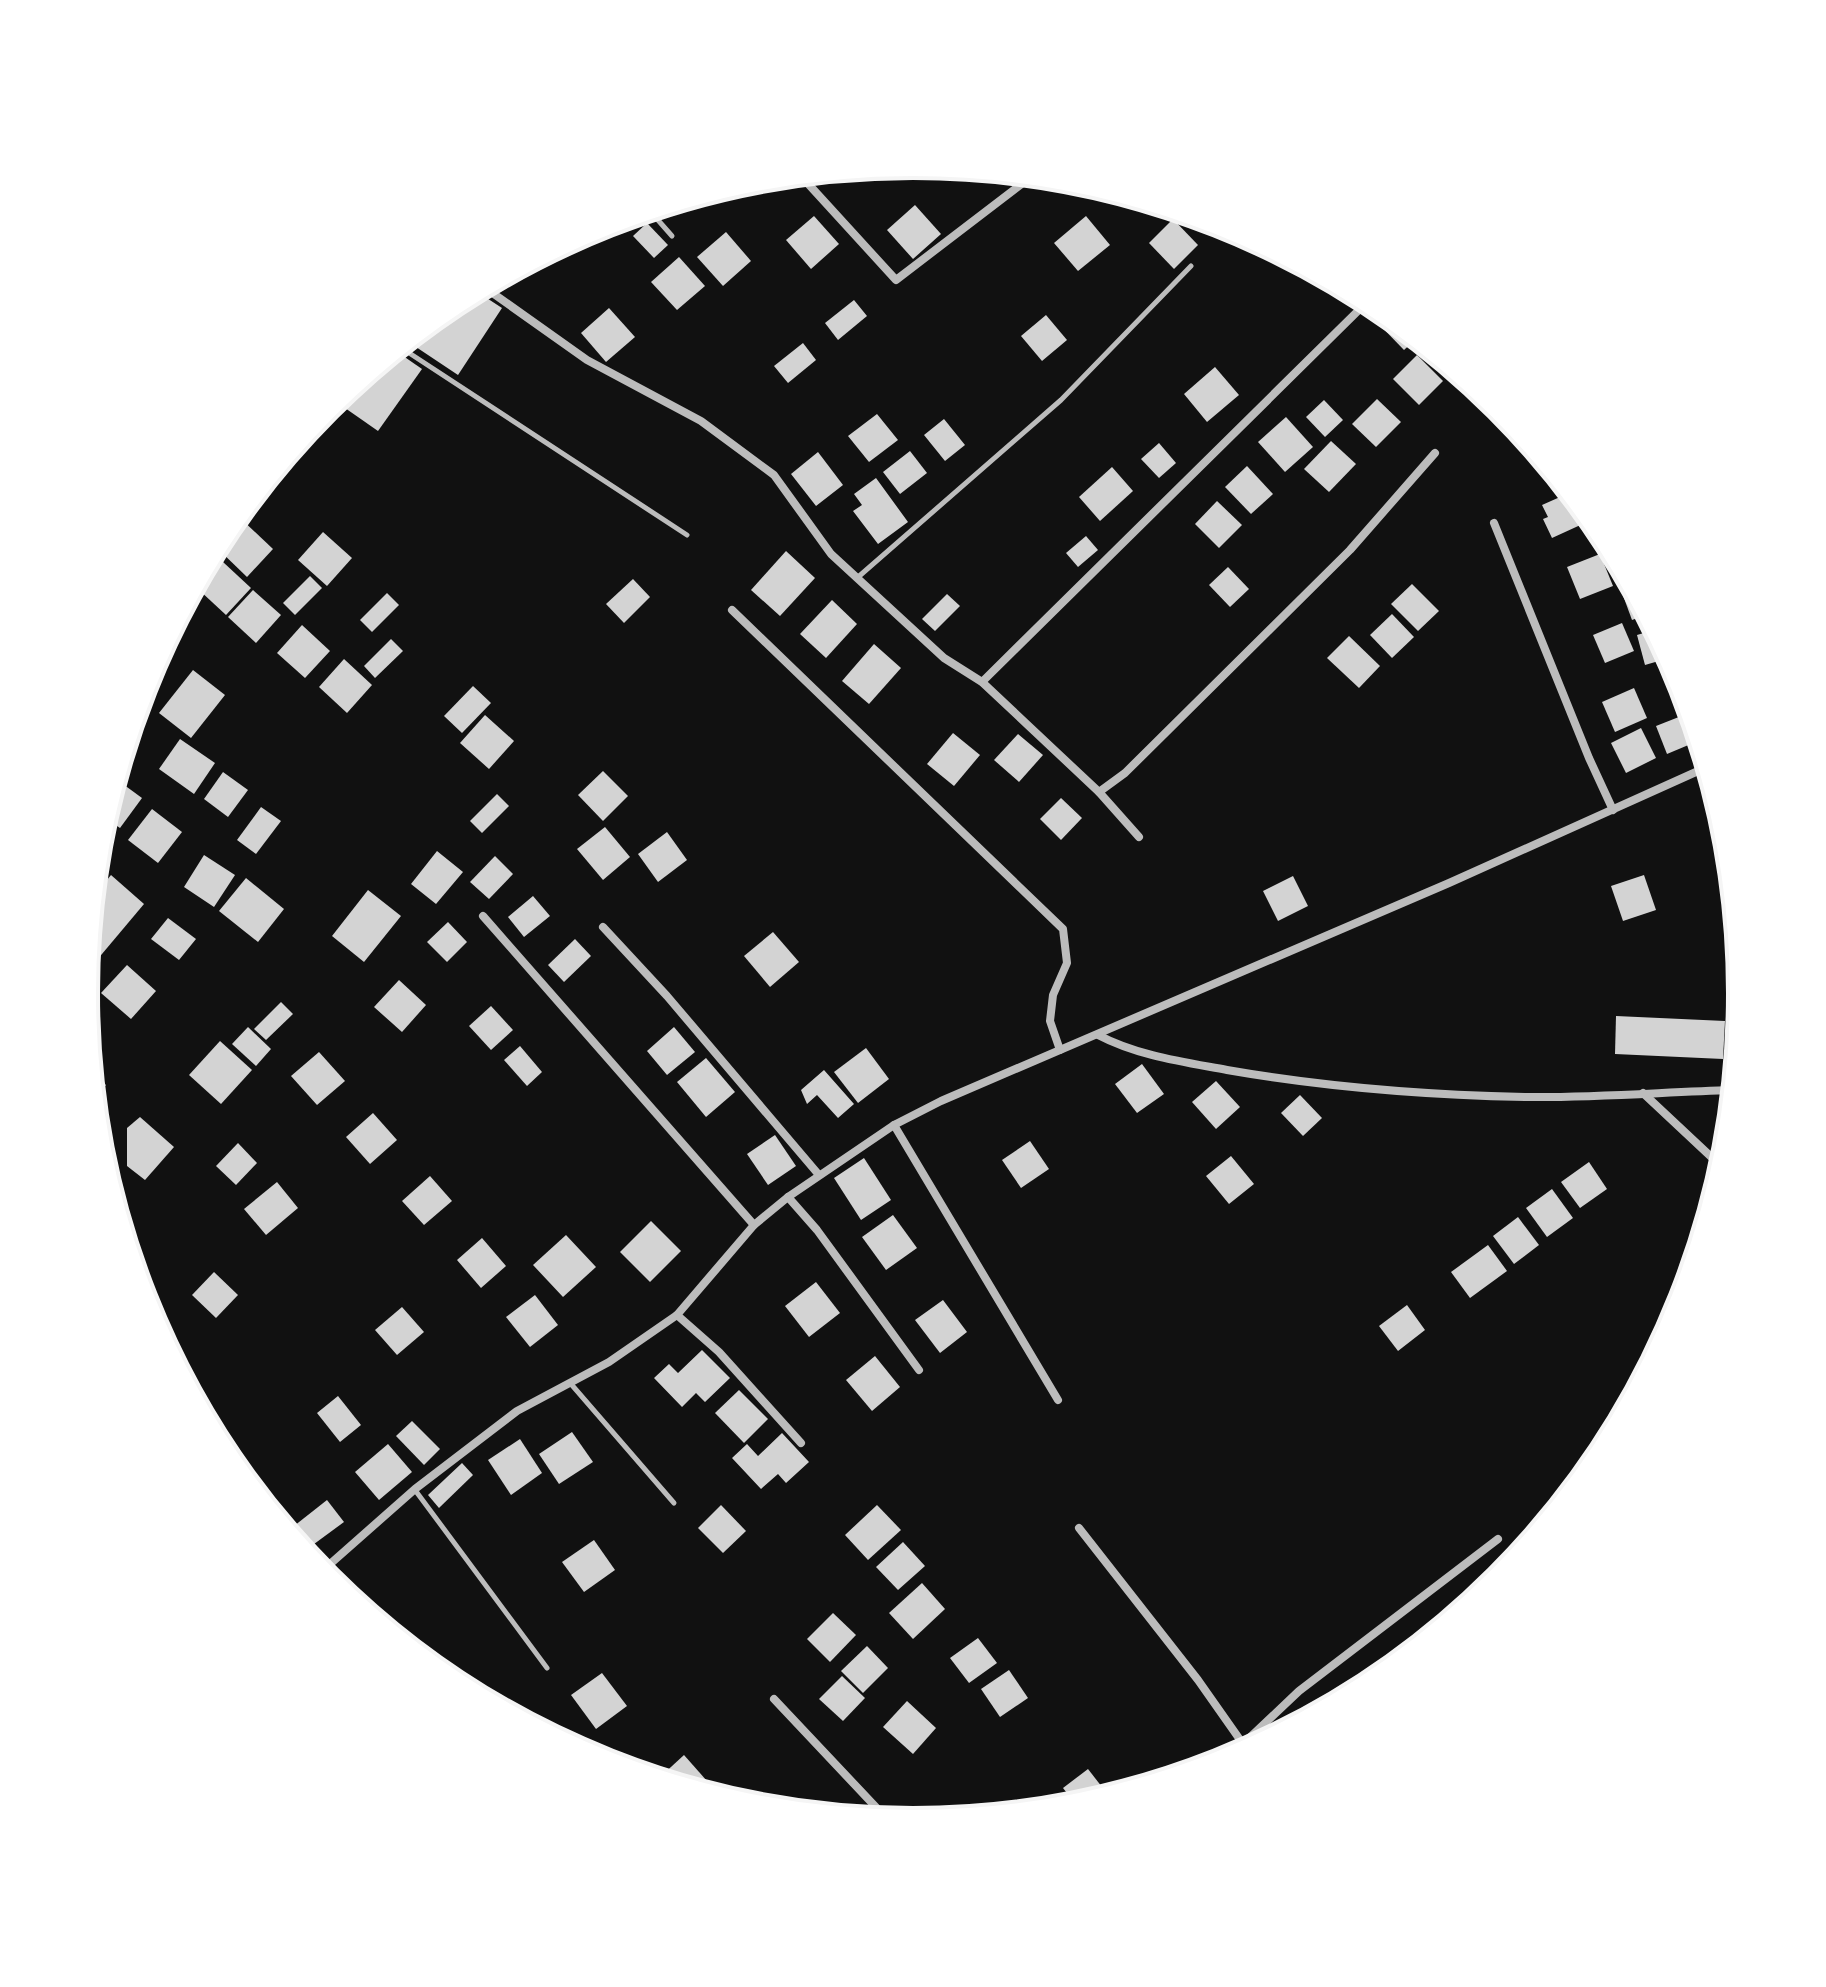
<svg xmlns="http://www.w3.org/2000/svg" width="1826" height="1987" font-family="Lato,sans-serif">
<rect width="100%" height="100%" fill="#111"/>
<g fill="#d3d3d3">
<polygon points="915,205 941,234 913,259 887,230"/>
<polygon points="814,216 839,244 811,269 786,240"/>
<polygon points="1086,216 1110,245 1078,271 1054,243"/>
<polygon points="1173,219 1198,245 1174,269 1149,243"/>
<polygon points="647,223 668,245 654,258 633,236"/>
<polygon points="726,232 751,261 723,286 697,257"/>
<polygon points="679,257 705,286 677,310 651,282"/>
<polygon points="516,272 497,288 492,283 516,271"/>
<polygon points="476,291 502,308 458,375 407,341 453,304"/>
<polygon points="854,300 867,316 838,340 825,323"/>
<polygon points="609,308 635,337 606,362 581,333"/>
<polygon points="1379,309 1416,339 1404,350 1371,316"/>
<polygon points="1046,315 1067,340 1042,361 1021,336"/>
<polygon points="803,343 816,360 788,383 774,366"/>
<polygon points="396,351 422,369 378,431 335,401"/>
<polygon points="1417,355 1443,381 1419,405 1393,379"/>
<polygon points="1215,367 1239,395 1207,422 1184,394"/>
<polygon points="1377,399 1401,422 1376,447 1352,424"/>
<polygon points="1324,400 1343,420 1325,437 1306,417"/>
<polygon points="877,414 898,440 869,462 848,436"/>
<polygon points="1286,417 1313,447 1285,472 1258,442"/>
<polygon points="944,419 965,445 945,461 924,435"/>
<polygon points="1331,441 1356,464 1329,492 1304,469"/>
<polygon points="1159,443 1176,463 1159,478 1141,459"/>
<polygon points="910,451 927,473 900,494 883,472"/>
<polygon points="818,452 843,485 816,506 791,474"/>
<polygon points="1247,466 1273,494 1251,514 1225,487"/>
<polygon points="1112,467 1133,491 1100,521 1079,497"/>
<polygon points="876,478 908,522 878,544 853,511 862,505 854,494"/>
<polygon points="1569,493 1579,504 1587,522 1552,538 1543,519 1548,517 1542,505"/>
<polygon points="1217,501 1242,525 1219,548 1195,524"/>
<polygon points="238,516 273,549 247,577 216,547"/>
<polygon points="323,532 352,558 327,586 298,560"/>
<polygon points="1086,536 1098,550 1078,567 1066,553"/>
<polygon points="786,551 815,578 780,616 751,590"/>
<polygon points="212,554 219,560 199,582 198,582"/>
<polygon points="1600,554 1613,586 1580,599 1567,567"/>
<polygon points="223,562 251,588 226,615 198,589"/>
<polygon points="1228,567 1249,589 1230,607 1209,585"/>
<polygon points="310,576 322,588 295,615 283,603"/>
<polygon points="633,579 650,597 624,623 606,604"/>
<polygon points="1412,584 1439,611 1418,631 1391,604"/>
<polygon points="1631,586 1646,615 1632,620 1621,590"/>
<polygon points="253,590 281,615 256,643 228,617"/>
<polygon points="387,593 399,605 372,632 360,620"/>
<polygon points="947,594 960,606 935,631 922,619"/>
<polygon points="832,600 857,624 826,658 800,634"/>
<polygon points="1392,614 1414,637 1392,658 1370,635"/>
<polygon points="1622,623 1634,651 1605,663 1593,635"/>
<polygon points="302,625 330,651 305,678 277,653"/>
<polygon points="1654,630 1669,658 1645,665 1637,635"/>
<polygon points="1349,636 1380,666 1359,688 1327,658"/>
<polygon points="391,639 403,651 375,678 364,666"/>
<polygon points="874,644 901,668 869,704 842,681"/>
<polygon points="344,659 372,685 347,713 319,687"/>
<polygon points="193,670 225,695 191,738 159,713"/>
<polygon points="473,686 491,703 462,733 444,716"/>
<polygon points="1634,688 1647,718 1615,732 1602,702"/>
<polygon points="1689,713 1698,741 1667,754 1656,726"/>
<polygon points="485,715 514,741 489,769 460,743"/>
<polygon points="1641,728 1656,758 1626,773 1611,743"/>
<polygon points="953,733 980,755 954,786 927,764"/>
<polygon points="1018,734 1043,755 1019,782 994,760"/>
<polygon points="180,739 215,763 194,794 159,769"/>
<polygon points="603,771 628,796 603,821 578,795"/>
<polygon points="223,772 248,790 228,817 204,799"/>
<polygon points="116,779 142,798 120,828 104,817"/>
<polygon points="497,794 509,806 482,833 470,821"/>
<polygon points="1061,798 1082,818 1061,840 1040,819"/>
<polygon points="261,807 281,821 256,854 237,840"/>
<polygon points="152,809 182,832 158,863 128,840"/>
<polygon points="605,827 630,857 603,880 577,849"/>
<polygon points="667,832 687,860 658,882 638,854"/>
<polygon points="437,851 463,872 436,904 411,884"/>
<polygon points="204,855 235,875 214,907 184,887"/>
<polygon points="495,856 513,874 489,899 470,882"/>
<polygon points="111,875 144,904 86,973 94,896"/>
<polygon points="1644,875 1656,910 1623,921 1611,886"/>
<polygon points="1293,876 1308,906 1278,921 1263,891"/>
<polygon points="246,878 284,909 258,942 219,911"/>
<polygon points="368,890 401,916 364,962 332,936"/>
<polygon points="533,896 550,916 524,937 508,917"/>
<polygon points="168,918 196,939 179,960 151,939"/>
<polygon points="448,922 467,942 447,962 427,942"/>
<polygon points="773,932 799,962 770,987 744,956"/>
<polygon points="575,939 591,956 564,982 548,965"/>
<polygon points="127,965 156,991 131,1019 101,993"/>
<polygon points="399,980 426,1005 402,1032 374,1007"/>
<polygon points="281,1002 293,1014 266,1040 254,1029"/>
<polygon points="491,1006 513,1030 491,1050 469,1026"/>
<polygon points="1616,1016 1725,1021 1723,1059 1615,1054"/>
<polygon points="248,1027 271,1049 256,1066 232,1044"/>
<polygon points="674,1027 695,1052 667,1075 647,1051"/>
<polygon points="220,1041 252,1070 221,1104 189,1075"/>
<polygon points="520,1046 542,1072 527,1086 504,1060"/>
<polygon points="866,1048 889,1079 858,1103 834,1072"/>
<polygon points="319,1052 345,1081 317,1105 291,1076"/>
<polygon points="706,1058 735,1092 706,1117 677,1082"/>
<polygon points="1142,1064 1164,1094 1137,1113 1115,1084"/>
<polygon points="824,1070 854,1104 838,1118 817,1095 807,1104 801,1090"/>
<polygon points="92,1073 106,1085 94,1099 94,1095"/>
<polygon points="1216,1081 1240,1107 1216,1129 1192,1102"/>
<polygon points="1300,1095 1322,1118 1303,1136 1281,1113"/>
<polygon points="373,1113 397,1140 370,1164 346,1137"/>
<polygon points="140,1117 174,1147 145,1180 127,1166 127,1128"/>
<polygon points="775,1135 796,1166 768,1185 747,1154"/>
<polygon points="1030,1141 1049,1169 1021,1188 1002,1160"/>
<polygon points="238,1143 257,1163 236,1185 216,1166"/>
<polygon points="1231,1156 1254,1184 1229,1204 1206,1176"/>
<polygon points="864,1158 891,1200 861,1220 834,1178"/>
<polygon points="1589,1162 1607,1189 1580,1208 1561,1182"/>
<polygon points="430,1176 452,1201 424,1225 402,1201"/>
<polygon points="277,1182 298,1208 266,1235 244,1209"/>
<polygon points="1552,1189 1573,1218 1547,1237 1526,1208"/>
<polygon points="893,1215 917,1248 886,1270 862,1237"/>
<polygon points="1518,1217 1539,1245 1514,1264 1493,1236"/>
<polygon points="651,1221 681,1251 650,1282 620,1252"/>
<polygon points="566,1235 596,1267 563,1297 533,1265"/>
<polygon points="482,1238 506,1266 481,1288 457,1260"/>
<polygon points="1488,1245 1507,1271 1470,1298 1451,1272"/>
<polygon points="214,1272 238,1295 216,1318 192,1295"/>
<polygon points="816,1282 840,1313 809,1337 785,1306"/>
<polygon points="535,1295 558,1325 530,1347 506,1317"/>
<polygon points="943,1300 967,1332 940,1353 915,1320"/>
<polygon points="1407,1305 1425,1330 1398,1351 1379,1326"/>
<polygon points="402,1307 424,1332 397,1355 375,1330"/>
<polygon points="164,1341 180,1357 175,1362 164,1342"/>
<polygon points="702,1350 730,1378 705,1402 696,1393 682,1407 654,1378 669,1364 678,1373"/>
<polygon points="875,1356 900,1387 872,1411 846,1380"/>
<polygon points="739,1390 768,1419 744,1443 715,1413"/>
<polygon points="338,1396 361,1425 340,1442 317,1413"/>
<polygon points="412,1421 440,1449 424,1465 396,1436"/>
<polygon points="572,1432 593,1462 559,1484 539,1454"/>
<polygon points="782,1433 809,1462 786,1483 778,1474 761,1489 732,1458 747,1444 758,1456"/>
<polygon points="520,1439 542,1473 511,1495 488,1460"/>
<polygon points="388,1444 412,1472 379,1500 355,1472"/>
<polygon points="462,1463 473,1475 439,1508 428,1495"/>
<polygon points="327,1500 344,1522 310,1547 294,1526"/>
<polygon points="721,1505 746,1531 723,1553 698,1528"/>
<polygon points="877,1505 901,1530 868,1560 845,1535"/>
<polygon points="594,1540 615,1570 584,1592 562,1562"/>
<polygon points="903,1542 925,1566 898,1590 876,1567"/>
<polygon points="922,1583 945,1609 913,1639 889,1613"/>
<polygon points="833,1613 856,1635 830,1662 807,1639"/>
<polygon points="978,1638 997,1663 969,1683 950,1658"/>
<polygon points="867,1646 888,1668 863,1693 841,1671"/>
<polygon points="1009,1670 1028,1698 1000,1717 981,1689"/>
<polygon points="1368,1672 1375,1682 1337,1703 1334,1699"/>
<polygon points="602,1673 627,1706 596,1729 571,1695"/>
<polygon points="842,1676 865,1698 843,1721 819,1699"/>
<polygon points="907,1701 936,1728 913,1754 883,1727"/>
<polygon points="684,1755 707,1781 697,1790 659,1778"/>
<polygon points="1088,1769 1109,1796 1077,1806 1063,1788"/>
</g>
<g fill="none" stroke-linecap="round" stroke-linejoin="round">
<g stroke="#bcbcbc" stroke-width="5">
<polyline points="650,211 672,236"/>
<polyline points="400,347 687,535"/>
<polyline points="857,578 1061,400 1191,266"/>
<polyline points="571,1384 674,1503"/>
<polyline points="415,1490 547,1668"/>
</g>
<g stroke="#bcbcbc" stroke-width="8">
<polyline points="801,176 896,280 1032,176"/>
<polyline points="484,287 587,360 701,421 774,475 831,554 944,658 982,682 1099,792 1139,837"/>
<polyline points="1494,523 1589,758 1613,810"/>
<polyline points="732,610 1063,929 1067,963 1053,995 1050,1021 1060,1050"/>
<polyline points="982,682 1368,301"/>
<polyline points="1099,792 1125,773 1350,550 1435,453"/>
<polyline points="483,916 754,1225"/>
<polyline points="603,927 667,996 819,1175"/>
<path d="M1098,1035C1138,1056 1184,1062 1227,1070C1325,1087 1426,1095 1525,1097C1594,1098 1664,1092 1732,1090"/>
<polyline points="1643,1093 1722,1167"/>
<polyline points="894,1125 1058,1400"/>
<polyline points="788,1197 817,1230 919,1370"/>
<polyline points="677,1315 719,1352 801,1443"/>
<polyline points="1079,1528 1198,1680 1243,1744"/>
<polyline points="327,1567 373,1617"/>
<polyline points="321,1572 415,1489 517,1411 609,1362 677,1315 754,1225 788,1197 894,1125 941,1101 1449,883 1707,767"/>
<polyline points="774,1699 888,1820"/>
<polyline points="1248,1750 1243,1744 1299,1691 1498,1539"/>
</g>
</g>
<path d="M0 0H1826V1987H0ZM98 993a815 815 0 1 1 1630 0a815 815 0 1 1-1630 0Z" fill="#fff" fill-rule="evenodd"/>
<path fill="none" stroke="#f5f5f5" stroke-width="4" d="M98 993a815 815 0 1 1 1630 0a815 815 0 1 1-1630 0Z"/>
</svg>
